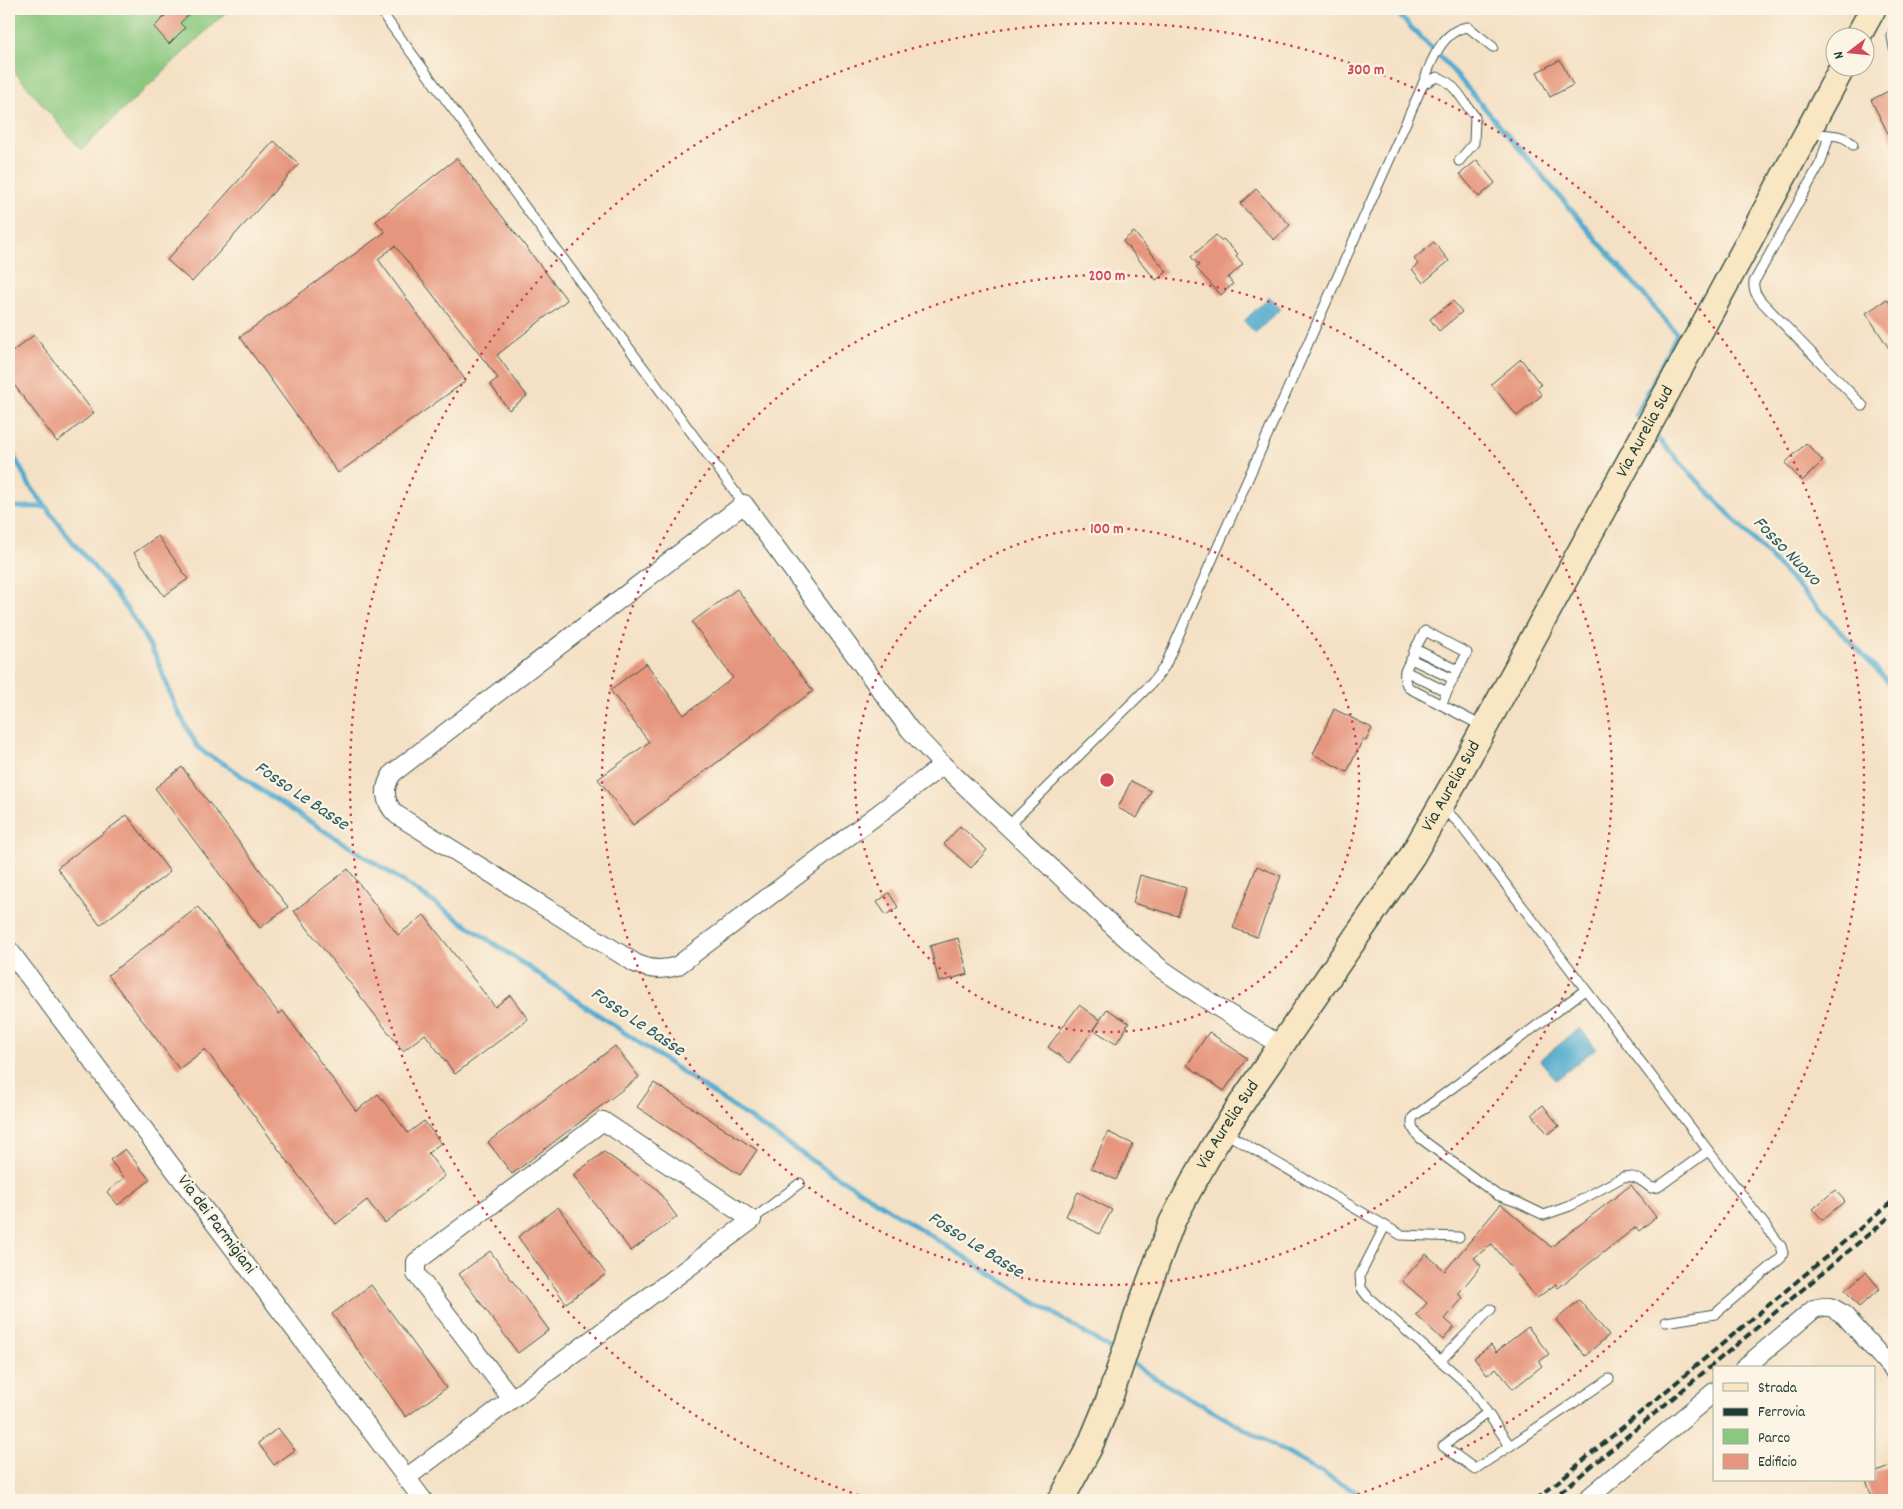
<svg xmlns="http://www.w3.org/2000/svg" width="1903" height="1509" font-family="Dekko,sans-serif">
<rect width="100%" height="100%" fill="#fcf5e5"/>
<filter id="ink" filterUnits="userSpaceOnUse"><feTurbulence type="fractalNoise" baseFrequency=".02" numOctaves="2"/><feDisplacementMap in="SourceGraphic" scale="10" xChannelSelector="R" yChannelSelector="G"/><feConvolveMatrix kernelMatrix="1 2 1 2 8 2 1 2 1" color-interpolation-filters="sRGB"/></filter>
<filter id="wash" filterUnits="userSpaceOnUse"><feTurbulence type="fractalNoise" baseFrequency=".0096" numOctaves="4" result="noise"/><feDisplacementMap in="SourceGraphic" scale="20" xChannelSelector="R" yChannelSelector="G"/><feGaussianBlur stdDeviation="1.12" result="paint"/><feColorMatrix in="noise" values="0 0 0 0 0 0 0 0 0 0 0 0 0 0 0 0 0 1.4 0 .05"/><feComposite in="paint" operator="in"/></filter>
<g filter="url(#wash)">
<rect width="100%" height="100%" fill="#f4e0c4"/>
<polygon fill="#8ac87f" stroke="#54825a" points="11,9 229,9 81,150 9,65 9,11"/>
<g fill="#50aace" stroke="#387481">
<polygon points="1269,297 1281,309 1255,333 1244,321"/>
<polygon points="1580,1028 1596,1048 1556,1080 1540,1060"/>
</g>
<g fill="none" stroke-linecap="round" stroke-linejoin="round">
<g stroke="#50aace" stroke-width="5">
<polyline points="1393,9 1448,65 1677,334 1636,416"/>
<polyline points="1655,436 1894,688"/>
<polyline points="9,447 30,486 71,540 113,590 135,620 157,659 175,706 197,746 206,754 228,766 262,791 392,874 811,1160 1118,1354"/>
<polyline points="9,507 46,507"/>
<polyline points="1129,1361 1160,1381 1370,1500"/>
</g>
</g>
<g id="blocks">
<g fill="#e6967e">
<polygon points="172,9 195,9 180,23 185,28 169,44 154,27"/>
<polygon points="1560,60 1573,85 1550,97 1537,72"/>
<polygon points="1894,88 1894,145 1871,100"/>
<polygon points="274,141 299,164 192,282 167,260"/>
<polygon points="457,158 567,300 497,355 527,396 509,410 490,384 498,378 395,246 378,259 466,381 338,473 240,337 385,232 376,221"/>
<polygon points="1477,160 1495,183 1479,197 1460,174"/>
<polygon points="1256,189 1290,225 1274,240 1240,204"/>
<polygon points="1134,232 1167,272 1156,280 1123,241"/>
<polygon points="1216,235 1222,241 1223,239 1238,254 1236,256 1243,264 1228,278 1233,284 1221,295 1196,268 1199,265 1191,257"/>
<polygon points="1434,242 1449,261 1423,283 1412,269 1418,264 1414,259"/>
<polygon points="1887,299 1894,310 1894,356 1866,313"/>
<polygon points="1453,301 1462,312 1439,331 1430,319"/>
<polygon points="34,335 94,413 57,442 9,378 9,354"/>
<polygon points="1521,359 1541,385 1537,389 1542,395 1517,416 1491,384"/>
<polygon points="1806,443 1823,461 1802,481 1785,463"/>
<polygon points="158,536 188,579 164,596 134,553"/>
<polygon points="737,589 813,691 633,825 598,779 649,742 610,690 646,663 684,715 733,678 692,622"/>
<polygon points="1334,709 1372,728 1366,741 1363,739 1347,772 1313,754"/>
<polygon points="182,767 288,907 260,928 155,788"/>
<polygon points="1131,781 1151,791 1137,818 1118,808"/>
<polygon points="127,815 170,872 100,925 57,868"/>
<polygon points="960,826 987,850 971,868 944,844"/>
<polygon points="1257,866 1281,876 1257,937 1233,928"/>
<polygon points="348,869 398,935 424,915 495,1007 510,995 528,1019 455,1074 425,1034 403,1051 294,911"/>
<polygon points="1140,875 1186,888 1178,916 1133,903"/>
<polygon points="889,893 898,907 886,915 877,902"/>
<polygon points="198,907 279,1014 283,1011 356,1111 378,1094 408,1133 424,1121 441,1143 428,1153 445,1176 385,1223 367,1200 336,1224 279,1150 205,1049 179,1069 108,975"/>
<polygon points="958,938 968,974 939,982 930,946"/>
<polygon points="1079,1005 1100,1020 1107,1009 1129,1023 1116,1044 1094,1030 1100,1021 1069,1063 1048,1047"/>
<polygon points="1209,1032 1247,1058 1224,1091 1187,1065"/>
<polygon points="615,1046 639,1077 512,1174 488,1142"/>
<polygon points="654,1083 757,1150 740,1175 637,1107"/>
<polygon points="1543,1105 1559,1126 1548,1134 1532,1114"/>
<polygon points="1108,1132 1133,1144 1116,1180 1091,1168"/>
<polygon points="125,1149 150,1180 118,1205 107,1192 124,1178 110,1160"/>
<polygon points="604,1152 656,1188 677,1217 631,1251 573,1175"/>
<polygon points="1631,1185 1656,1217 1639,1231 1636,1227 1558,1288 1556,1284 1537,1298 1492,1244 1474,1258 1481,1266 1458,1294 1463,1298 1445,1319 1454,1327 1443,1340 1416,1315 1427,1303 1402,1281 1426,1254 1445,1271 1501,1204 1551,1247"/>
<polygon points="1835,1190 1845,1201 1822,1220 1813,1209"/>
<polygon points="1078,1192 1112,1210 1099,1234 1066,1216"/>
<polygon points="558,1207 606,1274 566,1303 518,1237"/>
<polygon points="490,1251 549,1330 518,1353 459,1274"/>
<polygon points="1866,1272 1880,1289 1859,1307 1845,1290"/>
<polygon points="371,1285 446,1388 406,1417 332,1314"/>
<polygon points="1579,1300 1609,1335 1585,1356 1556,1320"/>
<polygon points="1528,1327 1549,1354 1539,1362 1542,1366 1513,1389 1496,1368 1487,1375 1474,1358 1491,1345 1496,1352"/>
<polygon points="278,1428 295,1450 274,1465 258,1443"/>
<polygon points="1894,1465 1894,1494 1873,1500 1866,1480 1874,1480 1874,1473"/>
</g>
</g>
</g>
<g filter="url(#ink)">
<use href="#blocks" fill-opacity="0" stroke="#3f554a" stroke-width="1"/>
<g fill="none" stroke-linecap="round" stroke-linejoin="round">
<defs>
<g id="service">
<polyline points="379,9 744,504"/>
<polyline points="1894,31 1892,36 1894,48"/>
<path d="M1423,84L1437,77C1454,81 1465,104 1475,117L1474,143L1459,161"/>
<path d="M1810,133C1825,136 1843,132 1853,145"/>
<path d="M1829,135L1821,162L1754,282C1753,290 1756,294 1761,301L1863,406"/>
<polyline points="1415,649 1425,631 1467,653 1458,670"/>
<polyline points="1413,654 1415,649 1458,670 1456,674"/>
<polyline points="1405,671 1447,692"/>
<path d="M1441,705L1453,679L1411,659C1405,670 1401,677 1409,688L1484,727"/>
<polyline points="1442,808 1458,822 1781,1246 1783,1253 1781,1258 1715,1314 1666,1322"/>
<path d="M1008,826L1152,683L1165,666L1423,84C1430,63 1443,29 1468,27L1493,47"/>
<path d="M1585,990L1413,1117C1410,1126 1414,1131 1420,1138L1497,1195L1517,1202L1544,1215L1570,1206L1623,1177C1635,1175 1641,1180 1651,1188L1658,1187L1708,1151"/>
<polyline points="1224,1132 1401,1235 1459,1237"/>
<polyline points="752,1220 800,1183"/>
<polyline points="1385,1226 1360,1275 1361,1288 1368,1297 1470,1387 1510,1446 1609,1379"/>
<polyline points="1440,1361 1491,1309"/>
<polyline points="1487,1413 1443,1446 1475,1469 1510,1446"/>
</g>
<g id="minor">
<path d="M943,765L677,966C662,971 649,970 635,963L397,815C384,803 382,788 393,773L744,504L910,730L943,765L1118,931L1160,968L1219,1008L1282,1046"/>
<polyline points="9,950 423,1500"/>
<path d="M1744,1368L1814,1309C1829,1305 1831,1306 1844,1315L1894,1371"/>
<polyline points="406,1478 752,1220 603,1121 416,1262 416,1274 512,1399"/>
<polyline points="1586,1500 1714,1392"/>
</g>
<g id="secondary">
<polyline points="1857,38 1873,9"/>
<path id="s1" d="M1061,1500L1089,1448L1109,1400L1137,1316L1172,1222L1190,1188L1215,1144L1249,1092L1412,856L1464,765L1722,291L1842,68"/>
</g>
</defs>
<use href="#service" stroke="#3f554a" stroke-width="11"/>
<use href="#minor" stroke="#3f554a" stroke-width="20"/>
<use href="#secondary" stroke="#3f554a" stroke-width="28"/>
<use href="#service" stroke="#fff" stroke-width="9"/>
<use href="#minor" stroke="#fff" stroke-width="18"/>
<use href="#secondary" stroke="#f9e7c3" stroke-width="25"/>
<g stroke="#1f3d34" stroke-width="4" stroke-dasharray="8 4" stroke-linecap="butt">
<polyline points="1536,1500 1894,1200"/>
<polyline points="1551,1500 1894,1213"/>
</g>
</g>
</g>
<g fill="none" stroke="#d1495b" stroke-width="2.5" stroke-dasharray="2.5 5">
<circle cx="1107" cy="780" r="252"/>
<circle cx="1107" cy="780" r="505"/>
<path d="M873 1500A757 757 0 1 1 1341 1500"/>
</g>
<g text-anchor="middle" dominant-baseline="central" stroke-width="4.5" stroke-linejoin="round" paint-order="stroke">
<g font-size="18" fill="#1f3d34" stroke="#fcf5e5">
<text stroke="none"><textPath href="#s1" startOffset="1222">Via Aurelia Sud</textPath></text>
<text stroke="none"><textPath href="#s1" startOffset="818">Via Aurelia Sud</textPath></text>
<text stroke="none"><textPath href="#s1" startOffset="412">Via Aurelia Sud</textPath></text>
<text transform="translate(216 1225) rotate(53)">Via dei Parmigiani</text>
</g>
<g font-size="19" font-style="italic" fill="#2e5e62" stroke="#fcf5e5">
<text transform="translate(1786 552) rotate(46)">Fosso Nuovo</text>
<text transform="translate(301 797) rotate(34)">Fosso Le Basse</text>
<text transform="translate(637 1023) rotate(34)">Fosso Le Basse</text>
<text transform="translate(975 1246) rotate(32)">Fosso Le Basse</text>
</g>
</g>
<circle cx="1107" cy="780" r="8" fill="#d1495b" stroke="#fcf5e5" stroke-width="2.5"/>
<g font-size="15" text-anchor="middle" font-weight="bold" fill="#d1495b" stroke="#fcf5e5" stroke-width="4.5" stroke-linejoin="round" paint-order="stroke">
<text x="1366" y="74">300 m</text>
<text x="1107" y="280">200 m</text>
<text x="1107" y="533">100 m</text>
</g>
<rect width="1903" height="1509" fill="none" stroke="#fcf5e5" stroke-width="30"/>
<rect x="1713" y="1366" width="162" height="115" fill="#fcf5e5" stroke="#a4ab9e"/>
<rect x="1723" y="1383" width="25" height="8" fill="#f9e7c3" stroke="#a4ab9e"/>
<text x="1758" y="1392" font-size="15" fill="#1f3d34">Strada</text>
<rect x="1723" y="1408" width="25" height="8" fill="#1f3d34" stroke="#a4ab9e"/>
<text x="1758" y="1416" font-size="15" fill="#1f3d34">Ferrovia</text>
<rect x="1723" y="1429" width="25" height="15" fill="#8ac87f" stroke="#a4ab9e"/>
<text x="1758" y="1442" font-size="15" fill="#1f3d34">Parco</text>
<rect x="1723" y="1454" width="25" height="15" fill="#e6967e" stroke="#a4ab9e"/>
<text x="1758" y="1466" font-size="15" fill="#1f3d34">Edificio</text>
<g transform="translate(1850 52) rotate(254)"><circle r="24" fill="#fcf5e5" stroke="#a4ab9e"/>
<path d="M0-4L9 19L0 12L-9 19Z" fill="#d1495b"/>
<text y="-8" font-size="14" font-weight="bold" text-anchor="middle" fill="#1f3d34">N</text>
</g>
</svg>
